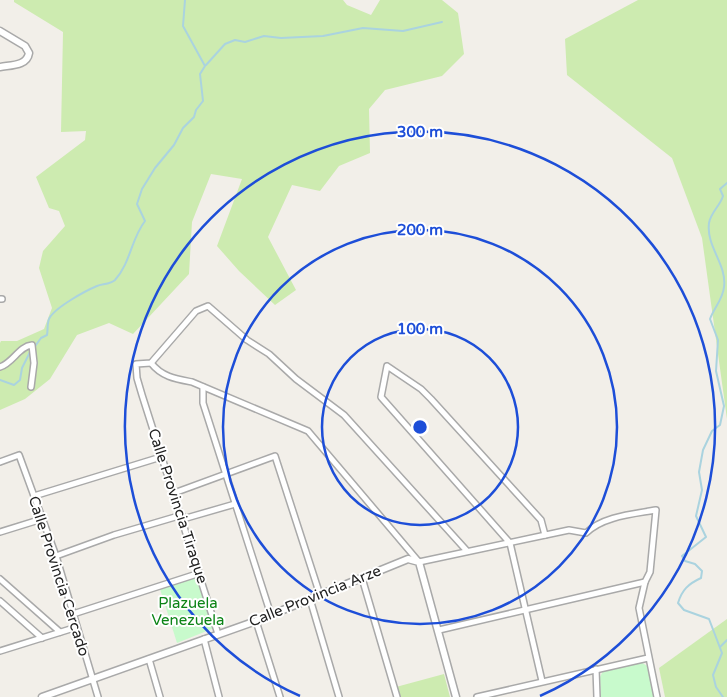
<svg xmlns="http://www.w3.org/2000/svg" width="727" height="697" font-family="'Varela Round',sans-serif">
<rect width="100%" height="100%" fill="#f2efe9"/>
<g fill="#cdebb0">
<polygon points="14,0 343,0 347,5 371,15 380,0 442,0 458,13 464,54 442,76 385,90 369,109 370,153 339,166 320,191 292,185 268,237 296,290 275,305 239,271 217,246 242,179 211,174 192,222 189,274 133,334 109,323 77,335 50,379 25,399 0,410 0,343 1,341 17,341 44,329 52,308 39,268 43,251 65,226 59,211 49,208 36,177 85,140 86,131 61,132 63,32 14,2"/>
<polygon points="638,0 727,0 727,419 702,238 672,158 567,75 565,39"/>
<polygon points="727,619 727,697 665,697 659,668"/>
<polygon points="444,674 450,697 400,697 396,687"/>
</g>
<g fill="#c8facc">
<polygon points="193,577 198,579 214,628 177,643 160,589"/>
<polygon points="641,662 647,666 654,697 601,697 600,677 603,671"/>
</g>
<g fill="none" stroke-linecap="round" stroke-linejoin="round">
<g stroke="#aad3df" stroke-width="2">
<polyline points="206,65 225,44 235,40 245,42 264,36 281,38 323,36 363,28 403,31 442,22"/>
<path d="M33,349L41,338L47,335C48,330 47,324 49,319C54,308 85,291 97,286C102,284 111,284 115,280C131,262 131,239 145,221L137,204L142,189L155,168L174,145L183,128L194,117L196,110L203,101L200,74L205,66L183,26L185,0"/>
<polyline points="0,380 14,385 20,380 22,368 30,352"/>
<polyline points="720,647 727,640"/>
<path d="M723,697L716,687L713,675L722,653L709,619L684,610L678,603C682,590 688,584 701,578L702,571L695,564L685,561L682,556L706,537L696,516L702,490L699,472L703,450L712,431L720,425L724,406L716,371L718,340L710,319C714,308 723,299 724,287C727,264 706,247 709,223C711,212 720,206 723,196L720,189L727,183"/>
</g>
<defs>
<g id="minor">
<polyline points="0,299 2,299"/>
<path d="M151,363C162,377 176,379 192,382L308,431L419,562L569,530L586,533C603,516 634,514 656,510L650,572L645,582L439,630"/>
<path d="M0,367C13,363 19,346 32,345L34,363L31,387"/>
<polyline points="203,387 203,403 271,615"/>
<polyline points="0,462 19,455 56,556 98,697"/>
<polyline points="174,493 275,456 320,595"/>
<polyline points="34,496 161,457"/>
<polyline points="183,519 235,504"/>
<polyline points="0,532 42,519"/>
<polyline points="56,556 114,535 182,515"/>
<polyline points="362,578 397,697"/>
<polyline points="0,579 60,632"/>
<polyline points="645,582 639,608 657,697"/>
<polyline points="310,599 339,697"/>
<polyline points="0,601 42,638"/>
<polyline points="73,614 200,573"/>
<polyline points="256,621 280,697"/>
<polyline points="218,634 142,395 137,378 136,364 151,363 196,311 208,306 247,340 269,354 296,379 344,415 467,551"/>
<polyline points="204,639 219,697"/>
<polyline points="0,651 77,627"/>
<polyline points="149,659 160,697"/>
<polyline points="596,669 597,697"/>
<polyline points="542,681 510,543 381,397 387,366 421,389 431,399 541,520 545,535"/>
<polyline points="477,697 648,658"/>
</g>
<g id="tertiary">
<path d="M0,31L25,46L29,53C27,66 11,65 0,67"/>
<polyline points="42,697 256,621 408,559 419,562 456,697"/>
</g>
</defs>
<use href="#minor" stroke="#a9a9a9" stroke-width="8"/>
<use href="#tertiary" stroke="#a9a9a9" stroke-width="9"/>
<use href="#minor" stroke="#fff" stroke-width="5"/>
<use href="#tertiary" stroke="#fff" stroke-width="6"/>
</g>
<g fill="none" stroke="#1d4ed8" stroke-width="2.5">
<circle cx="420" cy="427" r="98"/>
<circle cx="420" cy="427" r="197"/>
<path d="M300 696A295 295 0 1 1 540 696"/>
</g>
<g text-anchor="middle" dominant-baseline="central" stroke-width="4" stroke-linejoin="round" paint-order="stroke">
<g font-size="15" fill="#222" stroke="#fff">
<text transform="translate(178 506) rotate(72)">Calle Provincia Tiraque</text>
<text transform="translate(59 576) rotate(72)">Calle Provincia Cercado</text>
<text transform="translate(315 596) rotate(-22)">Calle Provincia Arze</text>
</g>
<g font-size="15" fill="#0c8416" stroke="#fff">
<text x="188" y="603">Plazuela<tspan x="188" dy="17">Venezuela</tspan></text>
</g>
</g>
<circle cx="420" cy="427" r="8" fill="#1d4ed8" stroke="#fff" stroke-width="2.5"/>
<g font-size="15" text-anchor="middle" font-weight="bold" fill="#1d4ed8" stroke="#fff" stroke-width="4" stroke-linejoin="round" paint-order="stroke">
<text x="420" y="137">300 m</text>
<text x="420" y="235">200 m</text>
<text x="420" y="334">100 m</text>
</g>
</svg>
